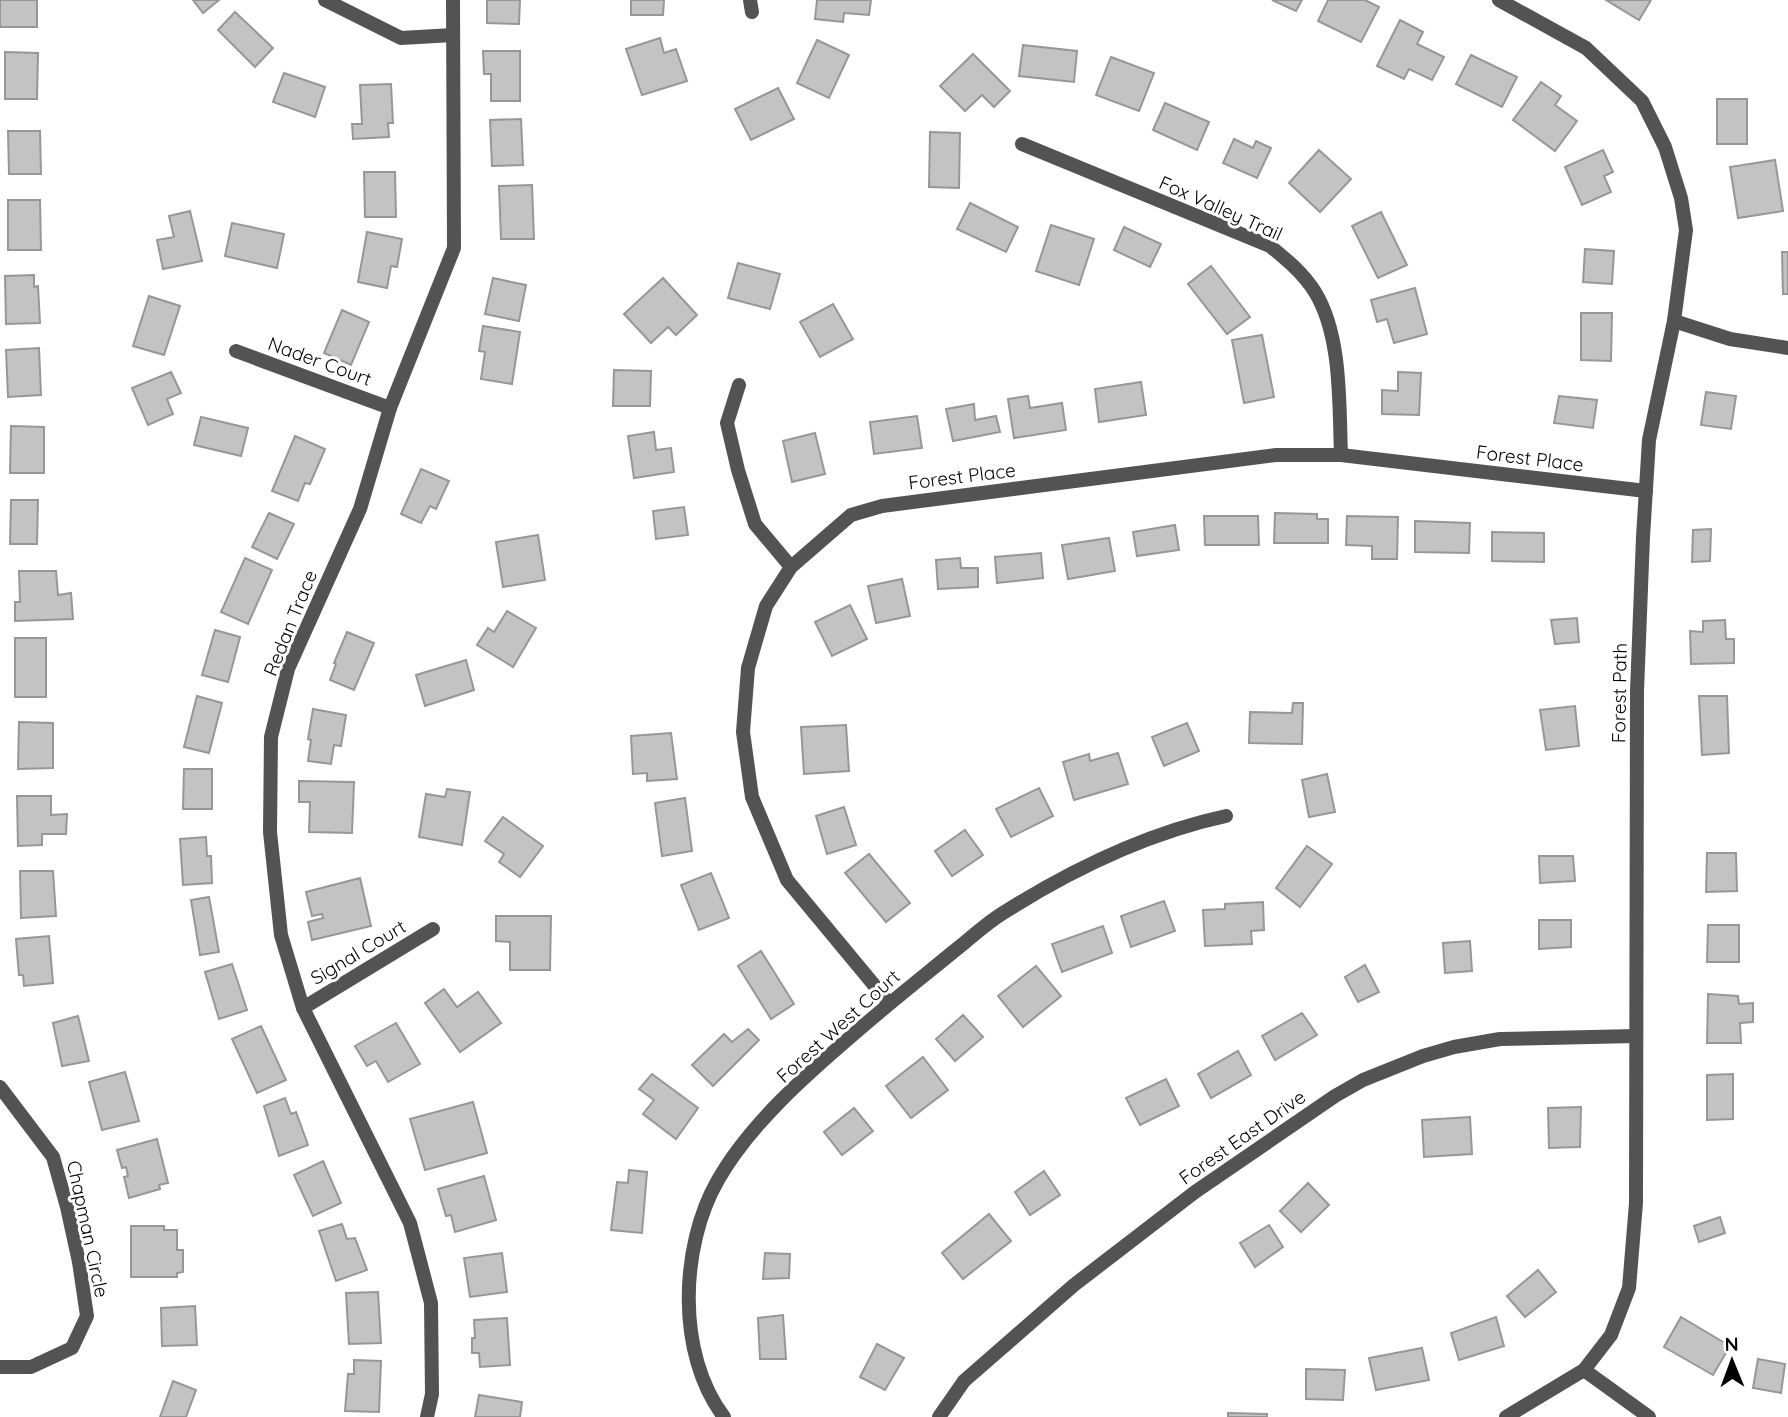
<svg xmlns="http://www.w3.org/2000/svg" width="1788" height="1417" font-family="Quicksand,sans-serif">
<rect width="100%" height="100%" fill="#fff"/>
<g fill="#c3c3c3" stroke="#979797" stroke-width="2">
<rect x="0" y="0" width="37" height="27"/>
<polygon points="193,0 219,0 203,13"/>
<polygon points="487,0 520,0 519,24 487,23"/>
<polygon points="631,0 664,0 663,15 631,15"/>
<polygon points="817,0 871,0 869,15 844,13 843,22 815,19"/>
<polygon points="1272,0 1302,0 1296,11"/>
<polygon points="1328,0 1365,0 1379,7 1361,42 1318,21"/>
<polygon points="1606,0 1651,0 1639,20"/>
<polygon points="235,12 273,48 255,67 218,30"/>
<polygon points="1400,20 1423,32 1417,44 1444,57 1432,80 1409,69 1404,79 1377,66"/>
<polygon points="660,38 664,53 676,49 687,81 642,95 626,49"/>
<polygon points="817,40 849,55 829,98 797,83"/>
<polygon points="1023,45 1077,51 1074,82 1019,76"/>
<polygon points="483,51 520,51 520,101 491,101 491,74 484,74"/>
<polygon points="5,52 38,53 37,99 5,99"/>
<polygon points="973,54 1010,91 994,107 982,95 965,111 940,86"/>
<polygon points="1471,55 1517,77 1502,107 1456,84"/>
<polygon points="1111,57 1154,73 1139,111 1096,95"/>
<polygon points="284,73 325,87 315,117 273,102"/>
<polygon points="1541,82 1561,96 1555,105 1577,121 1555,151 1513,120"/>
<polygon points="391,84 393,123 388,123 389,137 353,139 352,124 362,124 360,85"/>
<polygon points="778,88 794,119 751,140 735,109"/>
<rect x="1717" y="99" width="30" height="45"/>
<polygon points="1165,103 1209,122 1197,150 1153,130"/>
<polygon points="521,119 523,165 492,166 490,120"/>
<polygon points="8,131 40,131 41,174 9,174"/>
<polygon points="930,132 960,133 959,188 929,187"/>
<polygon points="1234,139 1253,148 1256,141 1271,148 1257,178 1223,163"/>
<polygon points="1319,150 1351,179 1320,212 1289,183"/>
<polygon points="1603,150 1613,172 1604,176 1611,192 1582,205 1565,167"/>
<polygon points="1775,160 1783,211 1738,218 1730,167"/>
<polygon points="364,172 395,172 396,217 365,217"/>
<polygon points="532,185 534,239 501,239 499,186"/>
<polygon points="8,200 40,200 41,250 8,250"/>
<polygon points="970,203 1018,227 1006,252 957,229"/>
<polygon points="190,211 202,261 163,269 157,240 174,237 169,216"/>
<polygon points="1381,212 1407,265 1378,278 1352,226"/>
<polygon points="232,223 284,234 277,268 225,256"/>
<polygon points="1051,225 1094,239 1079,285 1036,271"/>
<polygon points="1124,227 1161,244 1150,267 1114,250"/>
<polygon points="367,232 402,239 397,267 391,266 387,288 358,282"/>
<polygon points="1585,249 1614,251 1612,284 1583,282"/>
<polygon points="1782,252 1788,252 1788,294 1783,294"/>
<polygon points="738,263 780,274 770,309 728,298"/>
<polygon points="1211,266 1250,317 1227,334 1188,284"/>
<polygon points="34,275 34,287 38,286 40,323 6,324 5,276"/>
<polygon points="493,278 526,285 519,321 485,314"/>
<polygon points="663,278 697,315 676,335 668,327 651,343 624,314"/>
<polygon points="1415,288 1427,334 1394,343 1387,319 1377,322 1371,300"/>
<polygon points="149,296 180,306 164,355 133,346"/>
<polygon points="833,304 853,339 820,357 800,322"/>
<polygon points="342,310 369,322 351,365 324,353"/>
<polygon points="1581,313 1612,313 1611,361 1581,360"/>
<polygon points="483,326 520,332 512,384 481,379 485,352 479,351"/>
<polygon points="1262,335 1274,397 1244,403 1232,340"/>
<polygon points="39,348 41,395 8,397 6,350"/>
<polygon points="614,370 651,371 650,406 613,406"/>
<polygon points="171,372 181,393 167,399 173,414 148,425 132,388"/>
<polygon points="1398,372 1421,373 1419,415 1382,414 1382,390 1398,391"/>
<polygon points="1141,382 1146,415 1099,422 1095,389"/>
<polygon points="1706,392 1736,396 1731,429 1701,425"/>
<polygon points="1028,396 1030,408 1062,403 1066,430 1014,438 1008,399"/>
<polygon points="1559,396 1597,400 1593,428 1554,423"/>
<polygon points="974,404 975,420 996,416 1000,432 953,441 946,409"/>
<polygon points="917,416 922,448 874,454 870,422"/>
<polygon points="201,417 248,428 241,456 194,445"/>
<polygon points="11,426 44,427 44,473 10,473"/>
<polygon points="654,432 656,450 671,448 674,472 634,478 628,436"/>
<polygon points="815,433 825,474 792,482 783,441"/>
<polygon points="295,436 325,449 310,484 305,483 298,501 272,491"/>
<polygon points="421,469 449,481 436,509 430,506 421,523 401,514"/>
<polygon points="11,500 38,500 37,544 10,544"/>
<polygon points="684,507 688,535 656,539 653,511"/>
<polygon points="269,513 294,524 277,559 252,547"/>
<polygon points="1275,513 1317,514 1317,519 1328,519 1328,543 1274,543"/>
<polygon points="1204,516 1258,516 1259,545 1205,545"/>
<polygon points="1347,516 1398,517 1397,559 1372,559 1372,546 1346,545"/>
<polygon points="1415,521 1470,523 1469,553 1415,552"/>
<polygon points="1175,525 1179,550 1137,556 1133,532"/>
<polygon points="1711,529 1710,561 1692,562 1693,530"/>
<polygon points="1492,532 1544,533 1544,562 1492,561"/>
<polygon points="538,535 545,580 503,587 496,542"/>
<polygon points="1109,538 1115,571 1068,579 1062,545"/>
<polygon points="1041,553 1043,578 997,583 995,557"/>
<polygon points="245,558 272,570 248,624 221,612"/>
<polygon points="960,558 961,568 978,568 978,587 938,589 936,560"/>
<polygon points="19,571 56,571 58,595 71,593 73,619 15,621 15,602 20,602"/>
<polygon points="902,579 910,616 876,623 868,586"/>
<polygon points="850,605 867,639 832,656 815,622"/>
<polygon points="507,611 536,628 513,667 477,645 488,628 494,632"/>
<polygon points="1577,618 1579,642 1555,644 1551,620"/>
<polygon points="1725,620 1726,639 1734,639 1734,663 1691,664 1690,631 1703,632 1703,621"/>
<polygon points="215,630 240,637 228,682 202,675"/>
<polygon points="347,632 374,643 354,690 330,680 336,664 334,663"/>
<rect x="15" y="638" width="31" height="59"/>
<polygon points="466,660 474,690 425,706 416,675"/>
<polygon points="197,696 222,703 209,753 184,747"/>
<polygon points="1699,696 1727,696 1729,753 1702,755"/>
<polygon points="1293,703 1303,703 1302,744 1249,743 1250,712 1292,713"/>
<polygon points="1575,706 1579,746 1546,750 1540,710"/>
<polygon points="313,709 346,715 341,746 334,745 331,764 308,761 311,740 308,739"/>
<polygon points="19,722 53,723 53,768 18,769"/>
<polygon points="1187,723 1199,751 1164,766 1152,737"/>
<polygon points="846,725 849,771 804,774 801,727"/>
<polygon points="671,733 677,779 647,781 647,773 633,774 631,736"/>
<polygon points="1118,753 1128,784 1074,800 1063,762 1089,754 1090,761"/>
<polygon points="184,769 212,769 212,809 183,809"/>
<polygon points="1327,774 1335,812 1309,817 1302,780"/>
<polygon points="299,781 354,782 352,833 309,832 310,802 299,802"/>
<polygon points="1039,788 1053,816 1011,837 996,809"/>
<polygon points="447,789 470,792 462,845 419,837 426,794 445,797"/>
<polygon points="17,796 51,796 51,815 67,814 66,834 42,834 42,845 18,846"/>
<polygon points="685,798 692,851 662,856 655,803"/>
<polygon points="844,807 856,845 827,854 816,816"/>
<polygon points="503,817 543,846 520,877 499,862 504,854 485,841"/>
<polygon points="965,830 983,855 952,876 935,851"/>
<polygon points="206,837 207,856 211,856 212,883 183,885 180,839"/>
<polygon points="1307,846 1332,864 1300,907 1276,888"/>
<polygon points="1707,853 1736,853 1737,891 1706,892"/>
<polygon points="869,854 910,903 886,922 845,873"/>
<polygon points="1539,856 1573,856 1575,881 1540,883"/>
<polygon points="20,871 53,871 56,916 21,918"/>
<polygon points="711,873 729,918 699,930 681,885"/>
<polygon points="360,878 371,926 312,940 308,922 323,918 322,914 312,916 306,892"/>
<polygon points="209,897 219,952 200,955 191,900"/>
<polygon points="1164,901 1175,931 1131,947 1121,916"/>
<polygon points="1263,902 1264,930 1251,931 1252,944 1205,946 1203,910 1225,909 1225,904"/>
<polygon points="496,916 551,916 550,970 510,970 510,942 496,941"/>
<polygon points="1539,920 1571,920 1571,947 1539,949"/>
<polygon points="1708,925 1739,925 1739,962 1707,962"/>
<polygon points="1103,926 1112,953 1062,972 1052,944"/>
<polygon points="49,936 53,983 24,986 23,975 19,975 16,939"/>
<polygon points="1470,941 1472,971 1445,973 1443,943"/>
<polygon points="761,951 794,1004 771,1019 738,966"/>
<polygon points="232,964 247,1010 219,1019 205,972"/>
<polygon points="1365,965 1379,992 1358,1002 1345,977"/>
<polygon points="1036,966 1061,996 1023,1027 998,996"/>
<polygon points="444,989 457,1007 478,992 501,1023 460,1052 425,1003"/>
<polygon points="1708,994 1738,996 1739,1004 1753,1003 1753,1022 1740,1023 1741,1043 1707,1043"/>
<polygon points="1302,1013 1317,1035 1275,1060 1262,1036"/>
<polygon points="963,1015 983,1037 955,1061 936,1039"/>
<polygon points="78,1016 89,1061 62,1066 53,1023"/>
<polygon points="396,1023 420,1064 388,1082 376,1061 367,1066 355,1046"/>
<polygon points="261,1026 286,1080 257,1093 232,1039"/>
<polygon points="748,1029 759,1040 713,1086 692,1065 724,1034 732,1042"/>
<polygon points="1238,1051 1251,1075 1211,1098 1198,1074"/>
<polygon points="923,1057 948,1090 911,1118 886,1086"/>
<polygon points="125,1072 139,1121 102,1130 89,1082"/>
<polygon points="652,1074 698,1108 676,1139 643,1114 654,1100 639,1089"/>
<polygon points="1733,1074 1733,1119 1707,1120 1707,1075"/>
<polygon points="1166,1079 1179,1106 1140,1125 1126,1098"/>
<polygon points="285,1098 291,1114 296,1112 308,1145 279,1156 264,1106"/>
<polygon points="473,1102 487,1153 425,1170 410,1119"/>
<polygon points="1581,1107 1580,1147 1549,1148 1548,1108"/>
<polygon points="854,1108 873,1131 842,1155 824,1132"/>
<polygon points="1470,1117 1472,1154 1424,1157 1422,1120"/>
<polygon points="157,1139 168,1183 159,1185 160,1189 129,1198 124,1177 128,1176 126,1167 122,1168 117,1150"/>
<polygon points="323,1161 341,1203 313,1216 294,1175"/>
<polygon points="629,1170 647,1172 642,1233 611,1230 617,1182 628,1183"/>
<polygon points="1044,1171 1060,1195 1030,1215 1015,1192"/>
<polygon points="484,1176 496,1220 455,1232 451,1215 446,1216 438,1189"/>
<polygon points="1308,1183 1329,1205 1301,1232 1280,1211"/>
<polygon points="989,1214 1011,1241 963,1279 942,1253"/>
<polygon points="1720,1217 1725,1233 1699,1242 1694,1226"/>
<polygon points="342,1224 347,1239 355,1238 367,1270 336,1281 319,1231"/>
<polygon points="1269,1225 1283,1247 1255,1267 1240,1243"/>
<polygon points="131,1226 164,1226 164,1230 177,1230 177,1250 183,1250 183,1272 177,1273 177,1277 131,1277"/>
<polygon points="502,1253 507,1292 470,1297 464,1258"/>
<polygon points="765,1253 790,1254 789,1278 763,1279"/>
<polygon points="1538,1270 1556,1292 1525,1317 1507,1296"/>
<polygon points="378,1292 381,1343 349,1344 346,1293"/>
<polygon points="195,1306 197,1345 162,1346 161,1308"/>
<polygon points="783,1315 786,1359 760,1359 758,1318"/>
<polygon points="1496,1317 1504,1346 1459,1360 1451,1333"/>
<polygon points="1681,1317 1730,1346 1713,1375 1664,1347"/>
<polygon points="507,1318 510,1365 480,1367 479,1353 472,1353 472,1338 475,1338 474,1320"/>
<polygon points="877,1344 904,1358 885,1390 860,1377"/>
<polygon points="1422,1348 1429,1380 1376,1390 1369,1358"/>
<polygon points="1758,1359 1785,1364 1781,1393 1753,1388"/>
<polygon points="354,1360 381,1361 379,1412 345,1411 348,1374 354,1374"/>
<polygon points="1306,1369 1345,1370 1343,1400 1306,1399"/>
<polygon points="173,1381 196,1390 186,1417 160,1417"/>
<polygon points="479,1395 522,1402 520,1417 475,1417"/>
<polygon points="1228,1413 1267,1414 1267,1417 1228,1417"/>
</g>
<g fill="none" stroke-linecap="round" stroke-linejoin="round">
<g stroke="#535353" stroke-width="14">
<polyline points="325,0 401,38 453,35"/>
<polyline points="750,0 752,12"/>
<polyline points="1499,0 1586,48 1642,101 1665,147 1681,198 1686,230 1674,321 1649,440 1643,537 1637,691 1636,1203 1629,1288 1611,1335 1584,1370 1506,1417"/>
<path d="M1022,144L1270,246C1287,260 1303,273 1315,292C1342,336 1339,405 1341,455"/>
<polyline points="1674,321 1730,339 1788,348"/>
<polyline points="236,351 390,408"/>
<polyline points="739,385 727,423 738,470 755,524 791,567"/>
<polyline points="889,1003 787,880 752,797 743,732 748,668 766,606 791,567 851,515 882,506 1276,455 1341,455 1646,491"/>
<polyline points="303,1008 433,929"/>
<polyline points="0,1087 53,1157 67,1207 79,1262 87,1316 72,1348 31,1367 0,1367"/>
<polyline points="1584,1370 1649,1417"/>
<polyline points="427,1417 432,1394 431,1303 410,1223 303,1008 281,935 270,832 271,737 288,669 360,509 390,408 454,248 453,0"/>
<path d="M724,1417C676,1354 680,1246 718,1180C750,1124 806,1075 855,1033C887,1005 920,979 953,952C970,939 985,924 1003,913C1071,870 1147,833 1226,816"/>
<polyline points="939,1417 964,1381 1074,1285 1195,1192 1335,1096 1363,1080 1423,1056 1454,1047 1500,1039 1636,1036"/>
</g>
</g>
<g text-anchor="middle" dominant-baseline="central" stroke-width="6" stroke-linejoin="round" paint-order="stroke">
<g font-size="19" fill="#000" stroke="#fff">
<text transform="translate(1221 208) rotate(24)">Fox Valley Trail</text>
<text transform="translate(320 361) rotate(20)">Nader Court</text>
<text transform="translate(1530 458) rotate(7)">Forest Place</text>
<text transform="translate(962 476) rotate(-7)">Forest Place</text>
<text transform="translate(290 623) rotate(-68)">Redan Trace</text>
<text transform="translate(1619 693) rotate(-89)">Forest Path</text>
<text transform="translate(358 952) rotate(-31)">Signal Court</text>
<text transform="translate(838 1026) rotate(-42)">Forest West Court</text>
<text transform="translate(1242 1137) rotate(-35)">Forest East Drive</text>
<text transform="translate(88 1229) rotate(78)">Chapman Circle</text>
</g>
</g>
<g transform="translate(1732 1361) rotate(359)" stroke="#ffffff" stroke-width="5" paint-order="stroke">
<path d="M0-5L12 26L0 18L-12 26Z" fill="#000000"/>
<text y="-10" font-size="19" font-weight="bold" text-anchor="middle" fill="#000000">N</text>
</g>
</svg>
